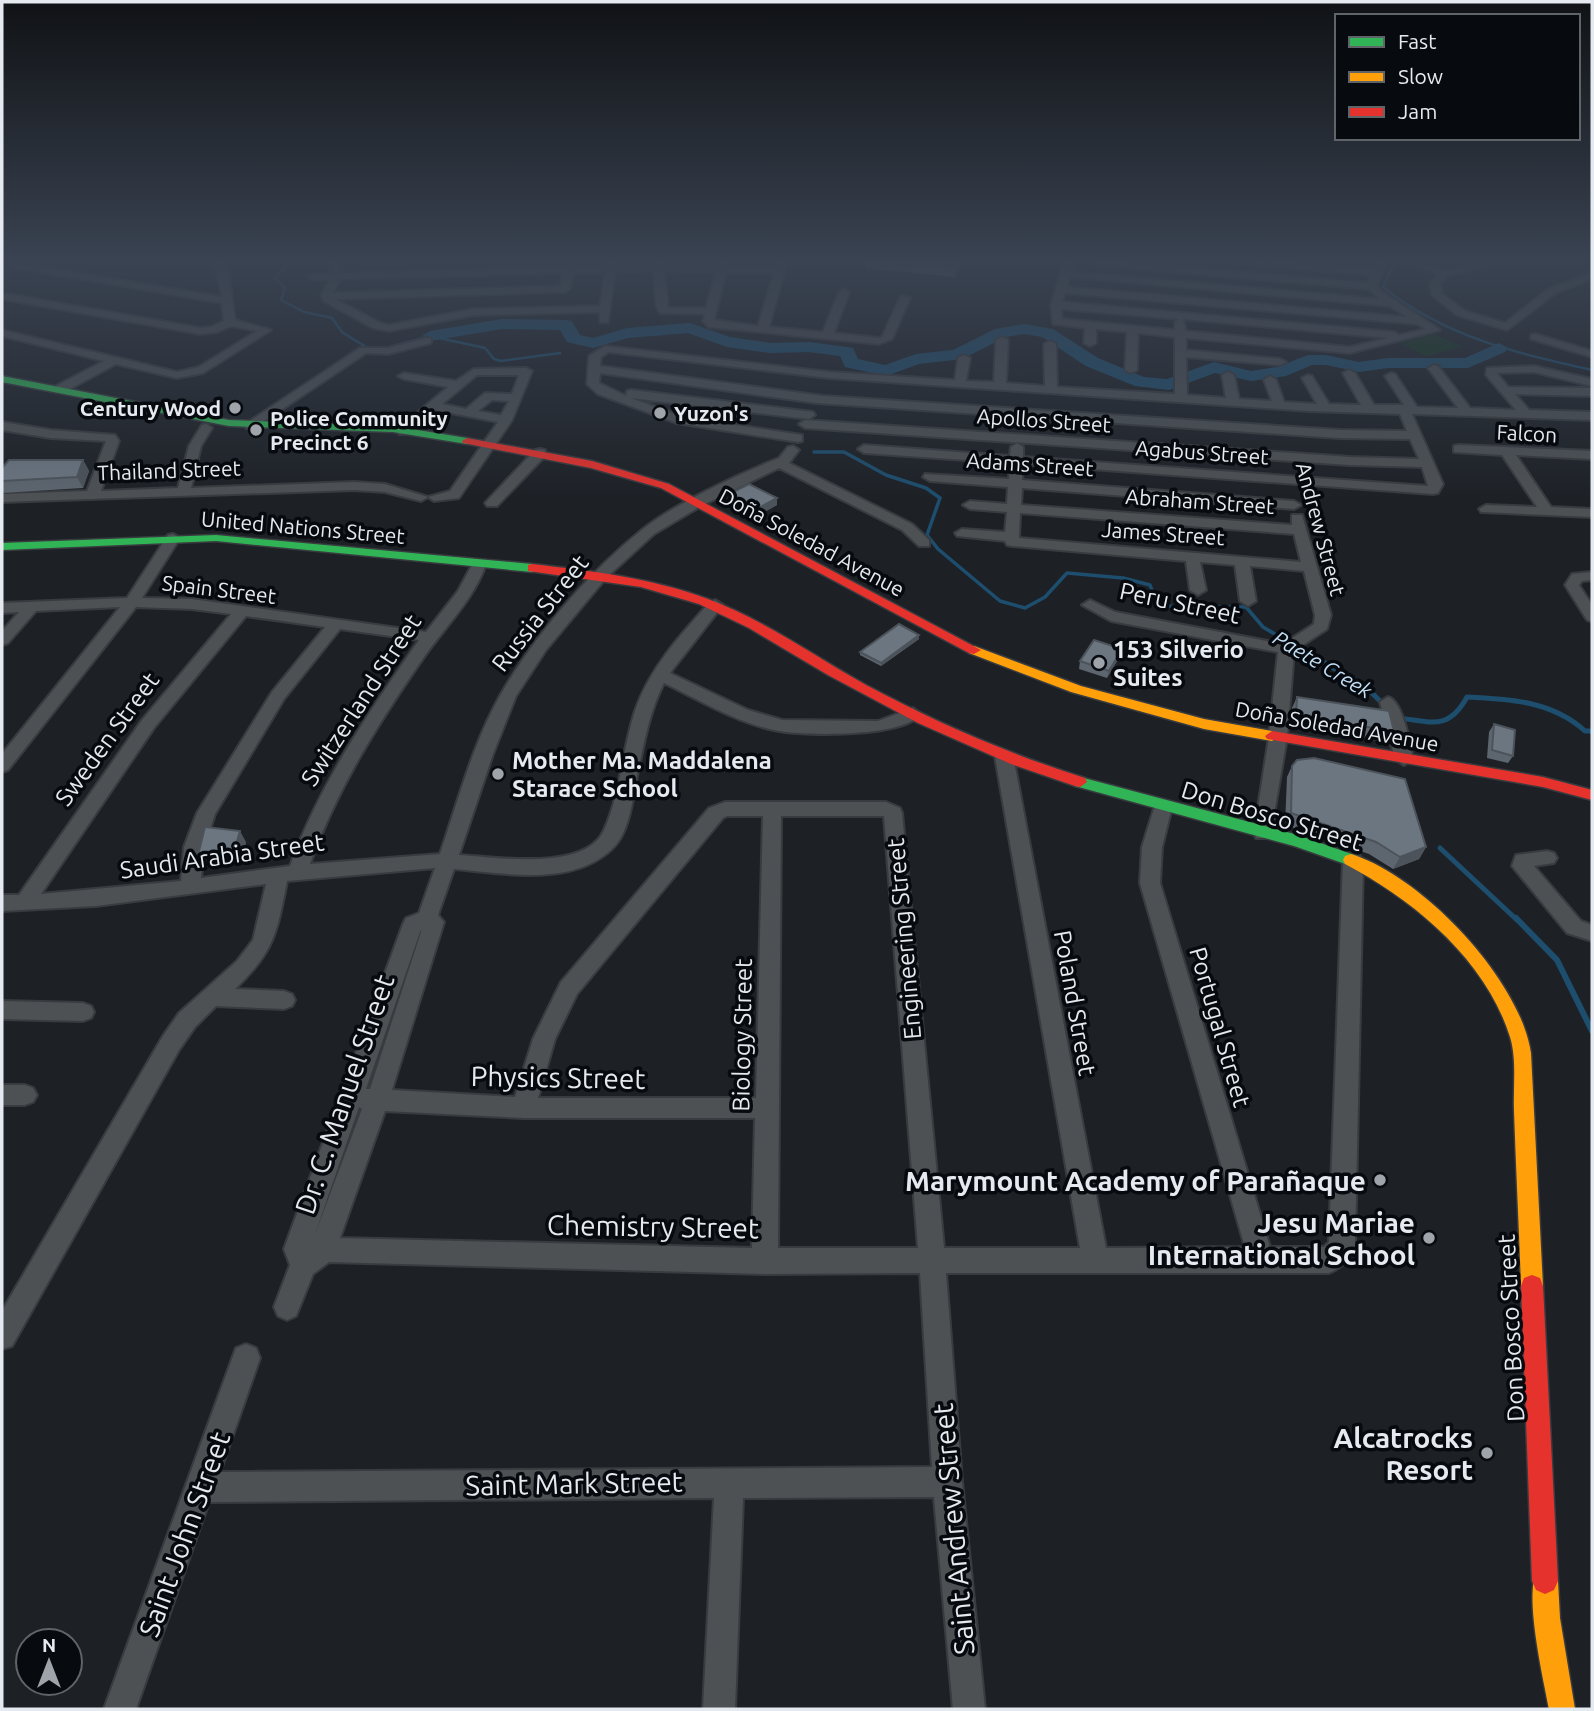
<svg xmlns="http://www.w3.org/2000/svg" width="1594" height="1711" font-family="Ubuntu,sans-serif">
<rect width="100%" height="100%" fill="#1d2126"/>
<polygon fill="#14331c" points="1435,334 1462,347 1426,356 1400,343"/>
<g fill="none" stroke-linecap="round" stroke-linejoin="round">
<g stroke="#1d4e6e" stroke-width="2.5">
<polyline points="282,262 285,267 275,278 285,288 281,300 304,312 332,318 342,332 366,347 386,348 430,336 485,348 494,359 501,361 560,353"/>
<path d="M1399,262L1393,266L1383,287C1445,337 1516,353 1592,370"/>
</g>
<polyline stroke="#1d4e6e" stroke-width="3.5" points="814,452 844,452 886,475 926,488 940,498 927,535 938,549 1000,601 1025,608 1045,597 1067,573 1123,578 1150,585 1158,606 1246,607 1263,627 1295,646"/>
<g stroke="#1d4e6e" stroke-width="5">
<polyline points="1292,644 1365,686 1385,706"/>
<path d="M1397,718C1430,721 1448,732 1467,697C1510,699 1552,701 1585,731H1592"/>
<polyline points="1440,848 1517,920"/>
</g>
<polyline stroke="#1d4e6e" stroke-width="6" points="1516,918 1557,960 1592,1031"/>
<polygon fill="#1d4e6e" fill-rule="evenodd" points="502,319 566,320 572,321 580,335 593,338 627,328 690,323 730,337 770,343 809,342 847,347 853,348 858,359 885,365 916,354 953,350 995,329 1024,324 1053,329 1098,358 1144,377 1167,379 1214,362 1251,371 1277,367 1308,355 1326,355 1359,362 1388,358 1465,358 1499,343 1508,348 1505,352 1468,368 1388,368 1359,372 1326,365 1312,365 1286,376 1251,381 1215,373 1169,390 1135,386 1086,366 1042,337 1024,334 1006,337 962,359 919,364 886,376 845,367 840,356 809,352 770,353 727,347 688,333 628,338 593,348 567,342 560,330 502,329 430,341 422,336 430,331"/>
<defs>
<g id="street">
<polygon points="14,262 222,297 214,262 224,262 229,276 235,320 271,330 203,373 177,378 116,364 64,392 56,392 56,386 104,361 2,336 2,330 177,372 199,367 257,331 231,326 217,332 200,334 2,299 2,293 200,328 211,327 224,321 222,303 11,267 11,263"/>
<path d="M327,262H337L343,273L564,267L565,262H575L574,267L606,266V262H616L615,266L654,265V262H664V265L718,266L719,262H729L728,266L776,267L777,262H787L769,327L823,332L839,292L844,289L849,292L834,333L879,338L882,337L901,296L910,298L892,339L879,344L709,327L703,321L705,314L660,313L656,305L654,271L615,272L608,322H600V312L474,315L389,331L373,328L324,301L321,296L330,280H314L309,277L314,274H333ZM664,271L716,272L706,308H668ZM605,272L600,306L474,309L389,325L380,323L335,299L565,292L570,289L573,273ZM726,272L774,273L758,326L714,320ZM563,273L560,286L333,293L340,279Z"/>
<path d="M1064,262H1074L1071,272L1379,299L1369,289L1094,265L1089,262H1126L1368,283L1371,275L1255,265L1250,262H1288L1373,269L1376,262H1386L1377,286L1382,292L1440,330L1350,353L1186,338V350L1280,359L1286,362L1280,365L1186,357L1187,395L1226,398L1222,375L1228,372L1234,375L1239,399L1272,401L1264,380L1270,376L1276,380L1284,402L1317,404L1302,378L1308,375L1312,376L1329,404L1361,405L1343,373L1349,370L1355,373L1374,405H1404L1385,376L1391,373L1395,374L1417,407L1458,408L1428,368L1434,365L1438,366L1470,408L1516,410L1486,375L1487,368L1534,366L1592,379V386L1534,372L1497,373L1508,387L1592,388V396L1515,394L1529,410L1592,412V420L1412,414L1443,484L1438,493L1433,494L1023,464L1022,480L1294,501L1301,505L1294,509L1022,488L1021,505L1292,525V515H1302L1331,615L1327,629L1294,651L1287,737L1270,838H1256L1254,833L1269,737L1278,652L1111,621L1082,605L1090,600L1115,612L1283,644L1314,624L1315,615L1304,571L1250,566L1256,601L1248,606L1240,601L1235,565L1200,562L1206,590L1198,595L1190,590L1186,561L1012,546L1007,545L1005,541L957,536L955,533L962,529L1005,532L1007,512L970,509L963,505L970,501L1007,504L1008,487L930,481L923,477L925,474L1009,479L1010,463L864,453L858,449L864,445L1010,456L1011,447L1017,443L1023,447V457L1428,486L1422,467L1350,465L805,428L799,424L805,420L1350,457L1419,459L1410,439L1340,438L817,403L600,373L599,383L626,396L627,391L631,390L813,412L815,415L809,419L631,398L683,417L802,435V441L798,442L677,423L598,394L587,384L589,356L605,346L829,372L955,380L958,358L964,355L970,358L966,381L994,382L996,340L1002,337L1008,340L1006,383L1045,386L1044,344L1050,341L1056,344L1057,387L1175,394V337L1138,333L1137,370L1131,373L1125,370L1127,332L1096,329V343L1090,346L1084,343L1085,328L1053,324L1051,305ZM1069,277L1390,306L1407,317L1067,287ZM1065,293L1417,324L1426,329L1399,335L1394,332L1062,302ZM1061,309L1179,319L1175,322V330L1062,319ZM1183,319L1388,338L1350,347L1186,331ZM608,352L829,378L1310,411L1400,414L1407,431L1340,430L823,396L600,366L601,357ZM1020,513L1294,534L1301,562L1019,538Z"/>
<path d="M1409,262C1423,261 1434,271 1447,270C1465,270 1483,262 1502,262L1447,276L1440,284L1442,294L1465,311L1505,323L1548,289L1592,273V279L1556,293L1507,330L1457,315L1432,295L1430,284L1438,275Z"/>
<polygon points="1535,334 1592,351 1592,357 1531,339 1531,335"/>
<polygon points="427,338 431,339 431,343 388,354 366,353 254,428 246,428 244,425 360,348 388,348"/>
<path d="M526,368L532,371L512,420L459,498L434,501L428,497L421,501L385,492L354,490L2,502V494L87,491L106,441L51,438L2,430V422L51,430L115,435L119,441L101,491L178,488L189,446L202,425L206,424L212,428L201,446L191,488L354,482L385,484L428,497L450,491L498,422L435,410L407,434H399V428L448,387L404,379L398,376L404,373L456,381L474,369ZM477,375H519L512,394L485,393L466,409L442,404ZM492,400L509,401L501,415L478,411Z"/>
<polygon points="1459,445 1592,451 1592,459 1516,455 1551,507 1592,509 1592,517 1481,512 1479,509 1486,505 1537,507 1502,455 1454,452 1454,446"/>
<path d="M793,446L799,450L789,463L912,524L929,540V546H919L902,530L779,468L701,506L654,534L606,578L546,650L516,696L493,754L459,855C494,857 586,872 604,830C621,793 622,750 635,711C649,669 681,634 710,602L715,600L723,605L670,673L748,710L782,720L878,721L913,708L921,714C904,737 807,736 779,731C739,724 701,701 664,683C649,712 644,744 637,776C633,797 630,830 614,847C574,888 504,873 454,869L438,915L444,922L392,1090L515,1097L533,1039L561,982L709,808L725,802H886L900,808L902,813L944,1248H1080L995,756L1004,750L1013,756L1106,1248L1245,1247L1140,883L1142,847L1156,802H1170L1172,807L1162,847L1160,883L1270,1247H1324L1329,1242L1343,861L1346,856L1353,854L1360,856L1363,861L1355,1247C1350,1259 1341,1268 1329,1273H946L962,1482L985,1709H953L934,1497L743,1498L735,1709H703L714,1498L209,1502L136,1709H104L236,1348L246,1344L256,1348L260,1358L220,1472L932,1467L920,1273L765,1274L329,1262L313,1274L296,1316L287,1320L278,1316L274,1307L290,1265L284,1249L403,924L406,918L419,913L435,868L287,881C277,933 274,952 235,989L284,991L292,994L295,1000L292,1006L284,1009L216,1006L195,1027L179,1050L12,1346L2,1349V1311L163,1036L179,1013L237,961L253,940L266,884L96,906L2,911V895H19L142,720L231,614L192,609L136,607L8,770L2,772V754L120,607L36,611L8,643L2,645V631L19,612L2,613V603L127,598L168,535L173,534L180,538L142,598L192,599L426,632L458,591L474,561H484L486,564C474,599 445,627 424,657C379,722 337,788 310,864L440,854C458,801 473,743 501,694C535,635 589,572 643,529C676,503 739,474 779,458L788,447ZM246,616L325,627L272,692L197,813L184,847L181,881L41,894L154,728ZM340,629L419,640C369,712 320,783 290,866L201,878L204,847L215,814L284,699ZM727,816H763L756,1098H538L555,1039L577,994L723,818ZM781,816H884L918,1248H778ZM422,929L370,1089H366L420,932ZM359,1107L362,1109L314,1237ZM385,1111L523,1118H755L752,1248L340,1238Z"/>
<polygon points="540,449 545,450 545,456 497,506 487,506 485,503 535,450"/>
<polygon points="1592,572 1592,580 1582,581 1579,585 1592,605 1592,622 1587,620 1565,585 1572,574"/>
<path d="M1388,697C1403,701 1410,744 1413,759L1404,765L1395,759L1380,702Z"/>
<polygon points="1547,851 1554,853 1557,858 1554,863 1534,866 1581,921 1592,925 1592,941 1567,933 1512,866 1516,855"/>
<polygon points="2,1001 83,1003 91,1006 94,1012 91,1018 83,1021 2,1019"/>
<polygon points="2,1085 25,1085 33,1088 37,1095 33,1102 25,1105 2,1105"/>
</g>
<g id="fast">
<polygon points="2,376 229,420 393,426 467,438 472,441 467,444 393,432 229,426 2,382"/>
<polygon points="216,535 532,564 538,568 532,572 216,541 2,550 2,543"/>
<polygon points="1080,777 1298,835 1357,856 1359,860 1351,866 1294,846 1075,786 1073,782"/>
</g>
<g id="slow">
<polygon points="974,646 1081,686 1204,719 1272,731 1279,736 1272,741 1204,729 1071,692 969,653 969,647"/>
<path d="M1351,854C1422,876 1520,979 1531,1053L1543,1286L1540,1294L1532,1297L1524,1294L1521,1286C1519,1228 1516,1169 1514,1111C1513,1087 1517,1060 1510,1037C1486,960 1414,900 1345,864L1343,860L1345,856Z"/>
<path d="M1545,1568L1554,1572L1558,1581L1560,1618L1575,1709H1549C1543,1677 1525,1600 1536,1572Z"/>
</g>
<g id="jam">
<polygon points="467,438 592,461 669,484 981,650 974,654 969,653 661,488 591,468 463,443 462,441"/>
<path d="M532,564C591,571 652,578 708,599C764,620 814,656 866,685C937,723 1009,754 1085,778L1087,782L1080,787L1075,786L1011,764L918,723L828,675L749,628L699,604L641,587L528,571V565Z"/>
<polygon points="1272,731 1543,777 1592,790 1592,800 1543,787 1267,739 1265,736"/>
<polygon points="1532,1275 1540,1278 1543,1286 1558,1581 1554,1590 1545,1594 1536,1590 1532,1581 1521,1286 1524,1278"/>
</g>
</defs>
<use href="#street" stroke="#383b3f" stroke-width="4"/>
<use href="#fast" stroke="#383b3f" stroke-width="3"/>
<use href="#slow" stroke="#383b3f" stroke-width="3"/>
<use href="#jam" stroke="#383b3f" stroke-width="3"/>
<use href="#street" fill="#4d5154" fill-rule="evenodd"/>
<use href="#fast" fill="#30b455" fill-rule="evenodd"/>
<use href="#slow" fill="#ff9f0a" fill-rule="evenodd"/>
<use href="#jam" fill="#e5322d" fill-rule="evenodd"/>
</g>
<g fill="#5d656f">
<polygon points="866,262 964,262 955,277 866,268"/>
<polygon points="83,460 89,471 83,488 2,493 2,468"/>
<polygon points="729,494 777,505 757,516 730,502"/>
<polygon points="919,639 881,666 860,655 860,652"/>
<polygon points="1120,656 1107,678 1079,669 1080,661"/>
<polygon points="1297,697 1394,731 1388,743 1290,727 1292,708"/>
<polygon points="1494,724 1513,756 1508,763 1487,758 1489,732"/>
<polygon points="1292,766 1426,847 1419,859 1393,869 1369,854 1285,825 1287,777"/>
<polygon points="246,842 241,862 205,867 198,855"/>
</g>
<g fill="#4c535a">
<polygon points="958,262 964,262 955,277 956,265"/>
<polygon points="83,460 89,471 83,488 77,477"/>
<polygon points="777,498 777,505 757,516 757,509"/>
<polygon points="919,635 919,639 881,666 881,663"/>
<polygon points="1122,649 1120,656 1107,678 1109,671"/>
<polygon points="240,831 246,842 241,862 234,851"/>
<polygon points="1426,847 1419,859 1393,869 1400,857"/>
</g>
<g fill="#6c7681" stroke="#4c535a" stroke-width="2">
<polygon points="929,262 958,262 956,265"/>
<polygon points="9,460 83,460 77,477 2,481 2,468"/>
<polygon points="749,484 777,498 757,509 729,494"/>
<polygon points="899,624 919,635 881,663 860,652"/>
<polygon points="1094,640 1122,649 1109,671 1080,661"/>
<polygon points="1297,697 1389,711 1394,731 1296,716"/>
<polygon points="1494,724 1515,730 1513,756 1492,750"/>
<polygon points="1314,758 1405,779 1426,847 1400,857 1376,842 1291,813 1292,766 1297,760"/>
<polygon points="205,827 240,831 234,851 198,855"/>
</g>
<linearGradient id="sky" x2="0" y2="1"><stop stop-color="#101215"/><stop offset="0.52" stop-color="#3a4352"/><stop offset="1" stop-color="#3a4352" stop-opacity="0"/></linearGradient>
<rect width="1594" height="501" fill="url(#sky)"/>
<g fill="#9ea4a9" stroke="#070a0e" stroke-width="2.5">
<circle cx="235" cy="408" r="7"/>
<circle cx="660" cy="413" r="7"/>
<circle cx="256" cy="430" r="7"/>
<circle cx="1099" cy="663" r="7"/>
<circle cx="498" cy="774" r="7"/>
<circle cx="1380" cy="1180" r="7"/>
<circle cx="1429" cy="1238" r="7"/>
<circle cx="1487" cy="1453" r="7"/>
</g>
<g text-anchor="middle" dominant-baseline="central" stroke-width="7" stroke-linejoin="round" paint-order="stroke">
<g font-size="21" font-weight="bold" fill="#e4eaf0" stroke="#070a0e" text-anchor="start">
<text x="221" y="408" text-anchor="end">Century Wood</text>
<text x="674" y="413">Yuzon's</text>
<text x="270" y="418">Police Community<tspan x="270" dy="24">Precinct 6</tspan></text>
</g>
<g font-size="21" fill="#e4eaf0" stroke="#070a0e">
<text transform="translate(1044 420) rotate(4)">Apollos Street</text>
<text transform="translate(1527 433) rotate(3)">Falcon</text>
<text transform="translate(1202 452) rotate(4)">Agabus Street</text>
<text transform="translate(1030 464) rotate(4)">Adams Street</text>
<text transform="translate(169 470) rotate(-2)">Thailand Street</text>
<text transform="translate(1200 501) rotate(4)">Abraham Street</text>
<text transform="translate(303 527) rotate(5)">United Nations Street</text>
<text transform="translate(1321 529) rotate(75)">Andrew Street</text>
<text transform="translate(1163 533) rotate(4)">James Street</text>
<text transform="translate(812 542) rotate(28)">Doña Soledad Avenue</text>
<text transform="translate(219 589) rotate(7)">Spain Street</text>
<text transform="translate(1337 726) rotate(10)">Doña Soledad Avenue</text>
</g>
<g font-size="21" font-style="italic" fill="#c2dff6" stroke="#070a0e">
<text transform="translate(1323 664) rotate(31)">Paete Creek</text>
</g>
<g font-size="24" fill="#e4eaf0" stroke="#070a0e">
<text transform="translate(1180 603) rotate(12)">Peru Street</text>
<text transform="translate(540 613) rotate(-52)">Russia Street</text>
<text transform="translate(361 700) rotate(-57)">Switzerland Street</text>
<text transform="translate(107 739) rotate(-54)">Sweden Street</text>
<text transform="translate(1272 816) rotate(17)">Don Bosco Street</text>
<text transform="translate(222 856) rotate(-8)">Saudi Arabia Street</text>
<text transform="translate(904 939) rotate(-95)">Engineering Street</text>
<text transform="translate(1075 1003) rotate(80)">Poland Street</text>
<text transform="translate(1220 1027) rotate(74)">Portugal Street</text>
<text transform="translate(742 1035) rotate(-89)">Biology Street</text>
<text transform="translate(1511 1328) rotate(-93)">Don Bosco Street</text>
</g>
<g font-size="24" font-weight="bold" fill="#e4eaf0" stroke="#070a0e" text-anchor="start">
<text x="1113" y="649">153 Silverio<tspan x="1113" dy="28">Suites</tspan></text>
<text x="512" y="760">Mother Ma. Maddalena<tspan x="512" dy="28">Starace School</tspan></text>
</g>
<g font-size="28" fill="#e4eaf0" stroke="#070a0e">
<text transform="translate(558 1077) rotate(1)">Physics Street</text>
<text transform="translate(344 1094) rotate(-71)">Dr. C. Manuel Street</text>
<text transform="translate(653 1226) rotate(1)">Chemistry Street</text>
<text transform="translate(574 1483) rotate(-1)">Saint Mark Street</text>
<text transform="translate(953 1529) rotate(-95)">Saint Andrew Street</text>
<text transform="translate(184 1534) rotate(-70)">Saint John Street</text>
</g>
<g font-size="28" font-weight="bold" fill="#e4eaf0" stroke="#070a0e" text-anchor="end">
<text x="1366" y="1180">Marymount Academy of Parañaque</text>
<text x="1415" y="1222">Jesu Mariae<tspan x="1415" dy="32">International School</tspan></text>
<text x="1473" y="1437">Alcatrocks<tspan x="1473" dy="32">Resort</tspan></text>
</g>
</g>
<rect width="1594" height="1711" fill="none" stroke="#e4eaf0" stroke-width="7"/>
<rect x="1335" y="14" width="245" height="126" fill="#070a0e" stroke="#5f6468" stroke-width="2"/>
<rect x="1349" y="37" width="35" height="10" fill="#30b455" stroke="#5f6468" stroke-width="2"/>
<text x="1398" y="49" font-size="21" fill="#e4eaf0">Fast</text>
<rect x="1349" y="72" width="35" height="10" fill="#ff9f0a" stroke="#5f6468" stroke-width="2"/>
<text x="1398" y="84" font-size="21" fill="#e4eaf0">Slow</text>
<rect x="1349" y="107" width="35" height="10" fill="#e5322d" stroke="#5f6468" stroke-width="2"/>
<text x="1398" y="119" font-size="21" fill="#e4eaf0">Jam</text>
<g transform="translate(49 1662)"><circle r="33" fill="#070a0e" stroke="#5f6468" stroke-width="2"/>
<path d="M0-5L12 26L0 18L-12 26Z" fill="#9ea4a9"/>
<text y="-10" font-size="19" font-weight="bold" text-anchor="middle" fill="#e4eaf0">N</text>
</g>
</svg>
